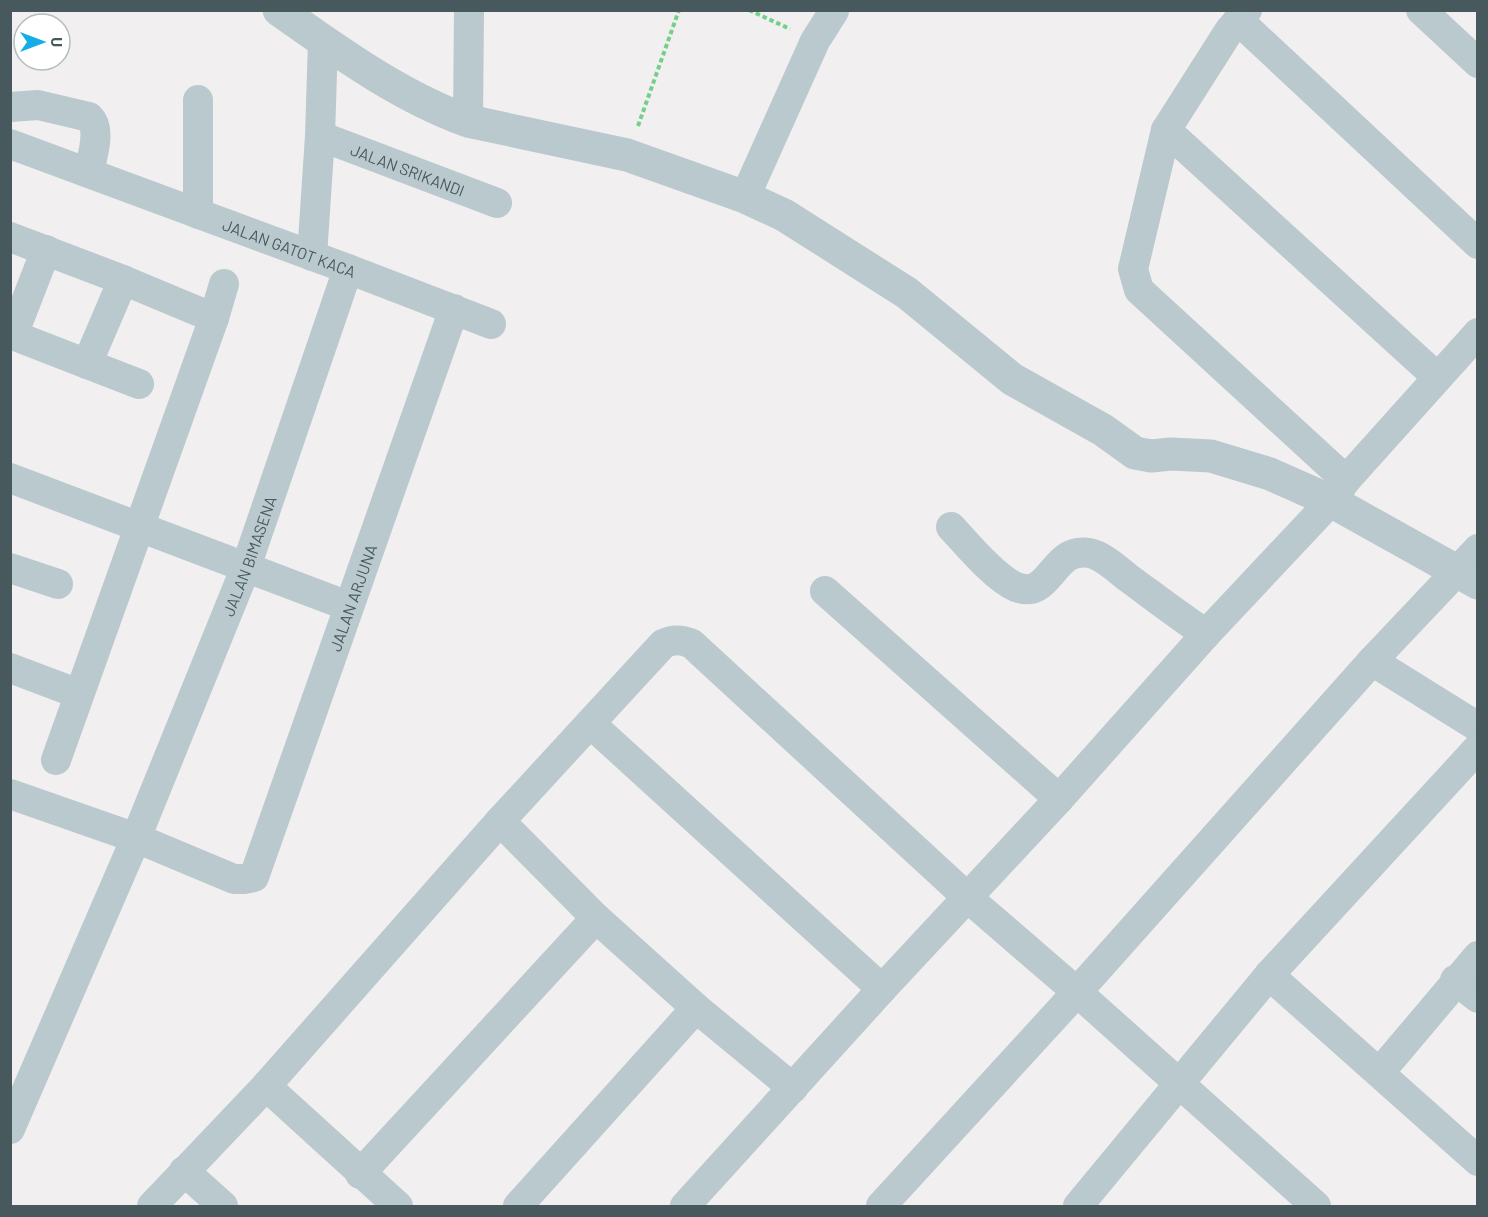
<svg xmlns="http://www.w3.org/2000/svg" width="1488" height="1217" font-family="Barlow,sans-serif">
<rect width="100%" height="100%" fill="#f2eff0"/>
<g fill="none" stroke-linecap="round" stroke-linejoin="round">
<g stroke="#73d088" stroke-width="4" stroke-dasharray="4.5 3" stroke-linecap="butt">
<polyline points="749,10 790,29"/>
<polyline points="638,126 679,10"/>
</g>
<g stroke="#bac9cd" stroke-width="30">
<polyline points="1247,10 1229,31 1166,130 1133,269 1139,290 1346,480"/>
<polyline points="1421,10 1478,63"/>
<polyline points="1238,20 1478,244"/>
<path d="M10,107L38,105L89,117C102,129 92,156 89,173"/>
<polyline points="468,121 469,10"/>
<polyline points="1166,130 1437,377"/>
<path id="s1" d="M320,136L497,203"/>
<path id="s2" d="M10,144L348,269L491,324"/>
<polyline points="745,197 815,41 834,11"/>
<polyline points="198,214 198,100"/>
<polyline points="10,237 123,280 214,318"/>
<polyline points="312,256 320,136 323,41"/>
<polyline points="10,334 139,384"/>
<polyline points="13,335 46,250"/>
<polyline points="87,364 123,280"/>
<polyline points="10,478 348,606"/>
<path d="M951,527C967,544 995,578 1016,587C1051,601 1052,546 1089,553C1102,555 1117,569 1127,577C1153,596 1179,616 1206,634"/>
<polyline points="10,568 58,584"/>
<polyline points="825,591 1059,799"/>
<polyline points="1372,661 1478,727"/>
<polyline points="10,668 79,694"/>
<polyline points="591,724 882,989"/>
<polyline points="56,760 214,318 224,284"/>
<path id="s3" d="M10,794L136,838L234,879H244L254,877L454,309"/>
<polyline points="500,821 596,918 696,1008 793,1088"/>
<polyline points="1269,975 1478,1161"/>
<polyline points="1455,980 1478,998"/>
<polyline points="1380,1072 1478,956"/>
<polyline points="266,1086 398,1206"/>
<path id="s4" d="M10,1129L136,838L246,567L348,269"/>
<polyline points="184,1171 223,1206"/>
<polyline points="360,1174 596,918"/>
<path d="M152,1206L266,1086L500,821L663,644C673,639 681,639 692,644L968,898L1077,992L1316,1206"/>
<polyline points="518,1206 696,1008"/>
<polyline points="685,1206 882,989 1059,799 1206,634 1331,501 1346,480 1478,333"/>
<polyline points="881,1206 1077,992 1372,661 1478,549"/>
<polyline points="1078,1206 1269,975 1478,748"/>
</g>
<path stroke="#bac9cd" stroke-width="33" d="M279,10C339,52 399,96 468,121L627,155L745,197L784,215L907,293L1012,379L1103,430L1135,453L1151,456L1171,454L1211,456L1270,474L1331,501L1478,583"/>
</g>
<g text-anchor="middle" dominant-baseline="central" stroke-width="4.5" stroke-linejoin="round" paint-order="stroke">
<g font-size="16" fill="#47595d" stroke="#fff">
<text stroke="none"><textPath href="#s1" startOffset="94">JALAN SRIKANDI</textPath></text>
<text stroke="none"><textPath href="#s2" startOffset="298">JALAN GATOT KACA</textPath></text>
<text stroke="none"><textPath href="#s4" startOffset="621">JALAN BIMASENA</textPath></text>
<text stroke="none"><textPath href="#s3" startOffset="556">JALAN ARJUNA</textPath></text>
</g>
</g>
<rect width="1488" height="1217" fill="none" stroke="#47595d" stroke-width="24"/>
<g transform="translate(42 42) rotate(90)"><circle r="28" fill="#ffffff" stroke="#b5bdbe" stroke-width="1.5"/>
<path d="M0-4.5L10 22L0 15L-10 22Z" fill="#14ade7"/>
<text y="-9" font-size="16" font-weight="bold" text-anchor="middle" fill="#47595d">U</text>
</g>
</svg>
